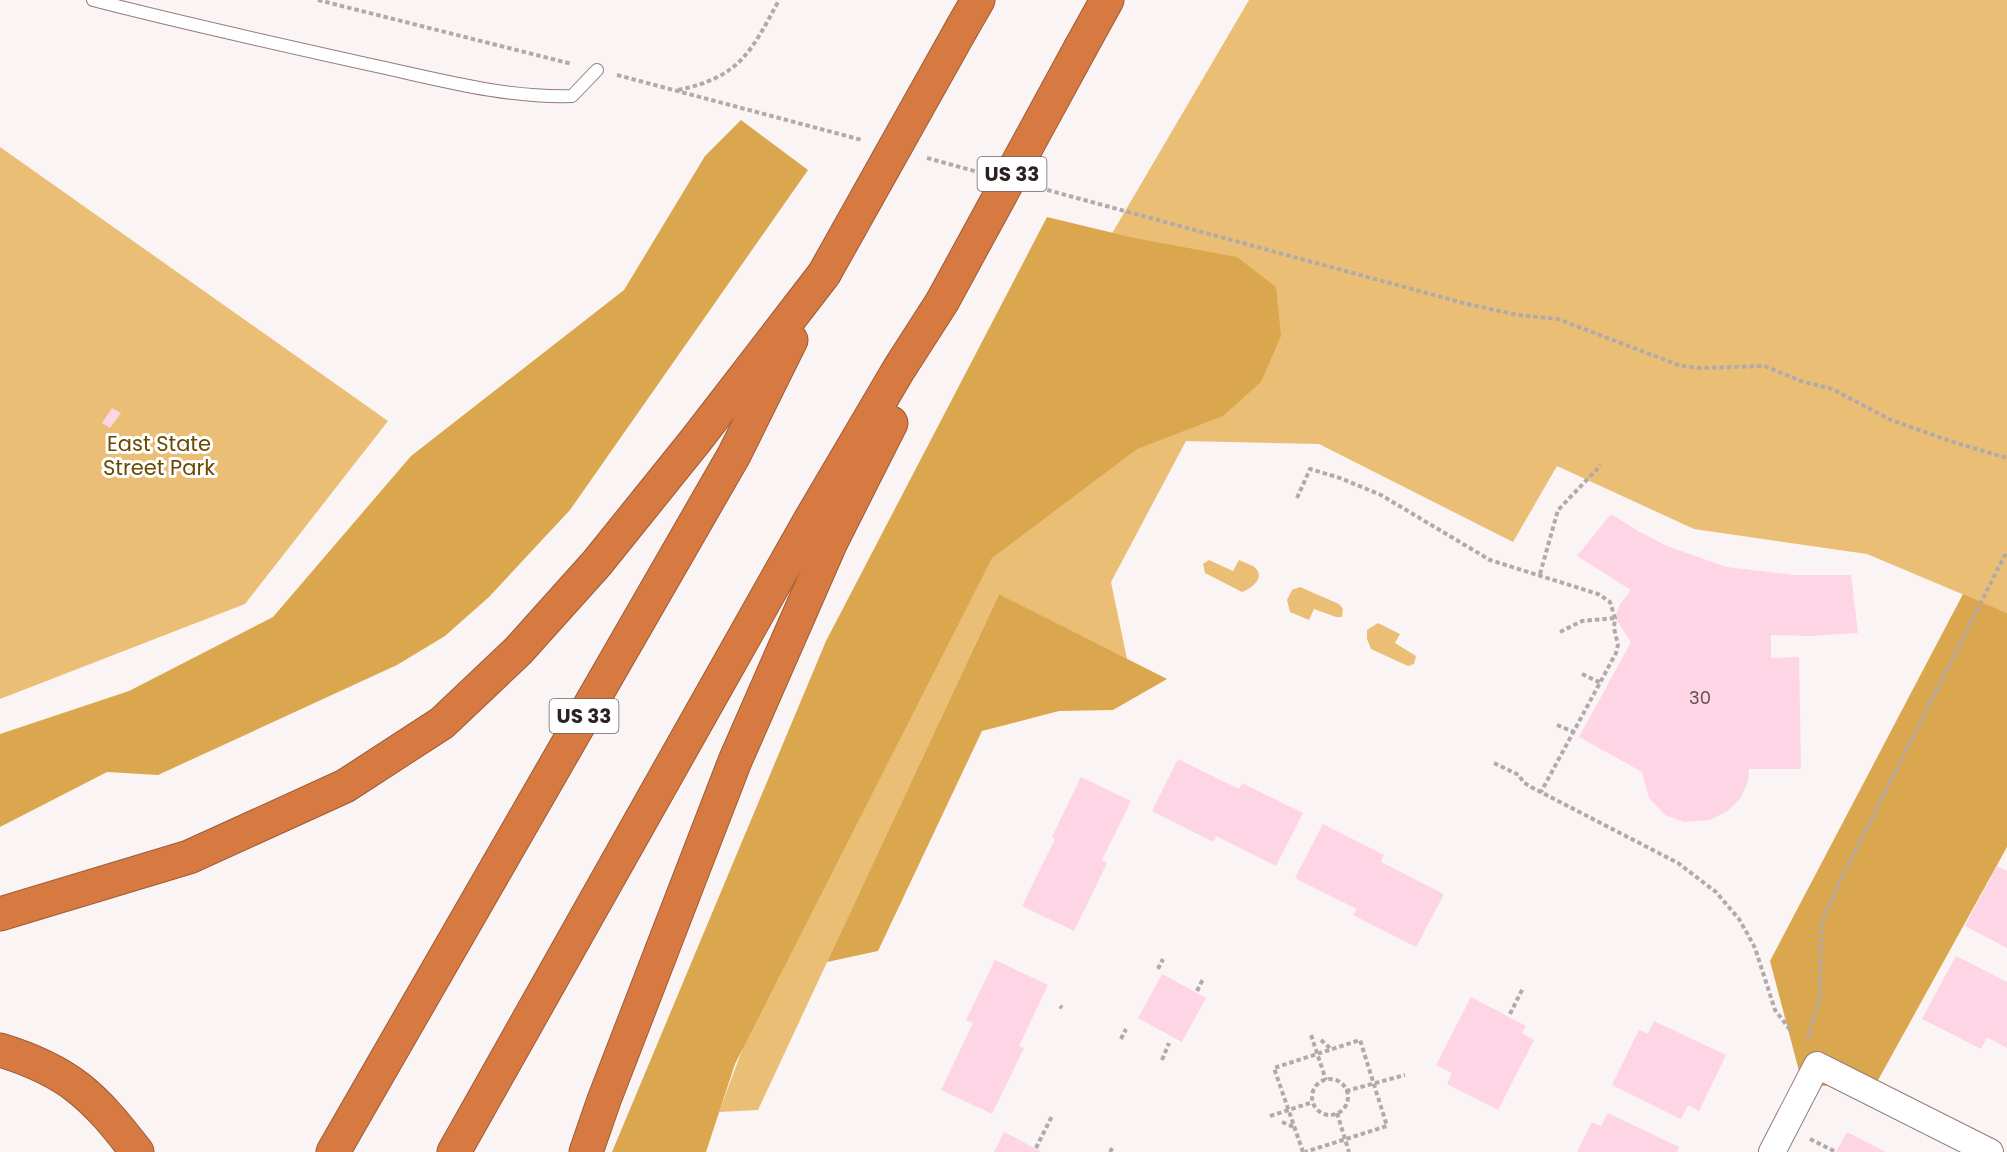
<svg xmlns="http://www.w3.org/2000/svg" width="2007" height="1152" font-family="Poppins,sans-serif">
<rect width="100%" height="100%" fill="#fbf4f4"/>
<g fill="#ebbe76">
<polygon points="1249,0 2007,0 2007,613 1867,554 1694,529 1557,466 1513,542 1319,444 1186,441 1111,582 1127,659 999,594 758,1110 719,1112 932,540"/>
<polygon points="0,147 388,421 245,604 0,699"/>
<path d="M1209,560L1233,571L1239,560C1243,562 1249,564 1253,566C1267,576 1253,588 1242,592L1205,573L1203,564Z"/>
<polygon points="1300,587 1339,604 1343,609 1342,617 1336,617 1314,609 1309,620 1290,612 1287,600 1292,590"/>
<polygon points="1378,623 1400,634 1395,643 1416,656 1414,664 1408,666 1371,649 1367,639 1367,630"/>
</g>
<g fill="#dba74e">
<polygon points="741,120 808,170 570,510 489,597 445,636 397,665 158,775 107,772 0,827 0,734 129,691 273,617 411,456 624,290 705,156"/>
<polygon points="1047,217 1134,238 1237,257 1276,287 1281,336 1261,382 1223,416 1137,449 992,558 735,1064 706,1152 612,1152 826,641"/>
<polygon points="999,594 1167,679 1113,710 1059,711 982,731 878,951 827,962"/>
<polygon points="1963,594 2007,613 2007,847 1877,1082 1823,1086 1799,1071 1770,961"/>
</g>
<g fill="#fdd5e4">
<polygon points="112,408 121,413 110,428 102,423"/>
<polygon points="1611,514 1638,531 1667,546 1726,567 1794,575 1851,575 1858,633 1810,636 1771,635 1771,658 1799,657 1801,769 1749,769 1748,781 1741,797 1729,810 1710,820 1684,822 1665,815 1649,798 1642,772 1579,737 1631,642 1615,618 1620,604 1631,590 1577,556"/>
<polygon points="1178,759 1239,789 1242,783 1303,813 1276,866 1216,836 1213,842 1152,811"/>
<polygon points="1081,777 1131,801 1102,860 1107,863 1074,931 1022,906 1055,839 1052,837"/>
<polygon points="1323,824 1384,855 1381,862 1444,894 1416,947 1353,915 1357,909 1295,878"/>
<polygon points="1997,866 2007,871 2007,948 1965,926"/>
<polygon points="1956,956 2007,982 2007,1048 1987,1037 1981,1049 1922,1019"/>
<polygon points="995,960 1048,985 1019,1046 1024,1048 992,1114 941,1090 973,1023 966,1020"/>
<polygon points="1162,974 1206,998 1182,1042 1138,1018"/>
<polygon points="1471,997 1526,1026 1522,1033 1534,1040 1498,1110 1447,1084 1452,1073 1436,1065"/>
<polygon points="1654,1021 1726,1055 1699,1111 1688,1105 1681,1119 1612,1085 1639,1030 1648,1034"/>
<polygon points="1608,1113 1679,1147 1677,1152 1577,1152 1592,1122 1601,1126"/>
<polygon points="1004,1132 1042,1152 994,1152"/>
<polygon points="1847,1132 1886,1152 1836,1152"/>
</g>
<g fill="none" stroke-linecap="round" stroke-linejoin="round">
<defs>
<path id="service" d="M93,0C186,24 281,45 376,66C441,80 505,98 572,96L597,70"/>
<polyline id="minor" points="1772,1152 1817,1065 1990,1152"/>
<g id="motorway">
<polyline points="963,26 978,0"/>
<polyline points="1081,47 1107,0"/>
<polyline points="0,914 189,857 345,786 442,723 518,651 597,563 696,440 824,274"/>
<path d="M0,1050C69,1071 94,1096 137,1152"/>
<polyline points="333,1152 734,455 791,340"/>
<polyline points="454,1152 809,522 899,369 942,302"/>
<polyline points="586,1152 604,1100 735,761 831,542 891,423"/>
</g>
</defs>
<use href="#service" stroke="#967a79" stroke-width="14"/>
<use href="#minor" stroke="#967a79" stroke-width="28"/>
<use href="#motorway" stroke="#9c5b37" stroke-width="35"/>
<g stroke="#b2aaaa" stroke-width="4" stroke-dasharray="4.5 3" stroke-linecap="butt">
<polyline points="318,0 572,64"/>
<polyline points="617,75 862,140"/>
<path d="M678,90C740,77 751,52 779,0"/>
<polyline points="927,158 978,172"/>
<polyline points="1040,188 1467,304 1518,315 1558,319 1681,366 1699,368 1765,366 1801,381 1832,389 1891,420 1956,443 2007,458"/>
<polyline points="1297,498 1310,469 1340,478 1381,495 1490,560 1598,594 1610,602 1615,618 1614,628 1618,645 1616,653 1541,792"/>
<polyline points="1540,574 1558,510 1601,465"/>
<polyline points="1560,632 1582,621 1615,618"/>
<polyline points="1582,674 1601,683"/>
<polyline points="1557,725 1574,732"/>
<polyline points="1494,763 1519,775 1523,782 1531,787 1678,863 1716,892 1739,919 1747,933 1755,948 1775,1010 1791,1031"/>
<polyline points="1158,969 1163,959"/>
<polyline points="1197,991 1203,979"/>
<polyline points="1060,1006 1062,1008"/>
<polyline points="1510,1014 1523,988"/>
<polyline points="1311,1035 1326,1080"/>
<polyline points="1808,1038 1820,998 1821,924 1839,883 2007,551"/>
<polyline points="1121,1039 1126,1029"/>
<polyline points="1321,1040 1332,1050"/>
<polyline points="1162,1060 1169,1043"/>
<circle cx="1330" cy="1097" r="18"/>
<polyline points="1346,1091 1405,1075"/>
<polyline points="1337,1113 1349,1152"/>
<polyline points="1270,1116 1313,1102"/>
<polyline points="1282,1122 1294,1127"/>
<polyline points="1810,1139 1836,1152"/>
<polyline points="1036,1148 1052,1116"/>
<polyline points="1110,1152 1113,1147"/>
<polyline points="1303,1152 1274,1068 1360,1040 1387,1126 1305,1152"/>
</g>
<use href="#service" stroke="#fff" stroke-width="12"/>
<use href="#minor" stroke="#fff" stroke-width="26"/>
<use href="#motorway" stroke="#d77a42" stroke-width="33"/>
<defs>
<g id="motorway-bridge">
<polyline points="824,274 963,26"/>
<polyline points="942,302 1081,47"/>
</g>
</defs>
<use href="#motorway-bridge" stroke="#9c5b37" stroke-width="35" stroke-linecap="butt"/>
<use href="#motorway-bridge" stroke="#d77a42" stroke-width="33"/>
</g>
<g text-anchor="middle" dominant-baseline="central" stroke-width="6" stroke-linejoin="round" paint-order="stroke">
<g font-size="18" fill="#614f52">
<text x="1700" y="697">30</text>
</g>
<g fill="#fff" stroke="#6c6464" stroke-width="1.5">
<rect x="977.5" y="157" width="69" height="34" rx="4.5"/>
<rect x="549.5" y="699" width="69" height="34" rx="4.5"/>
</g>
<g font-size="20" font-weight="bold" fill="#2d2222">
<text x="1012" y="174">US 33</text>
<text x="584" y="716">US 33</text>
</g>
<g font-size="21" fill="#6b4900" stroke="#fff">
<text x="159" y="443">East State<tspan x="159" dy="24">Street Park</tspan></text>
</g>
</g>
</svg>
